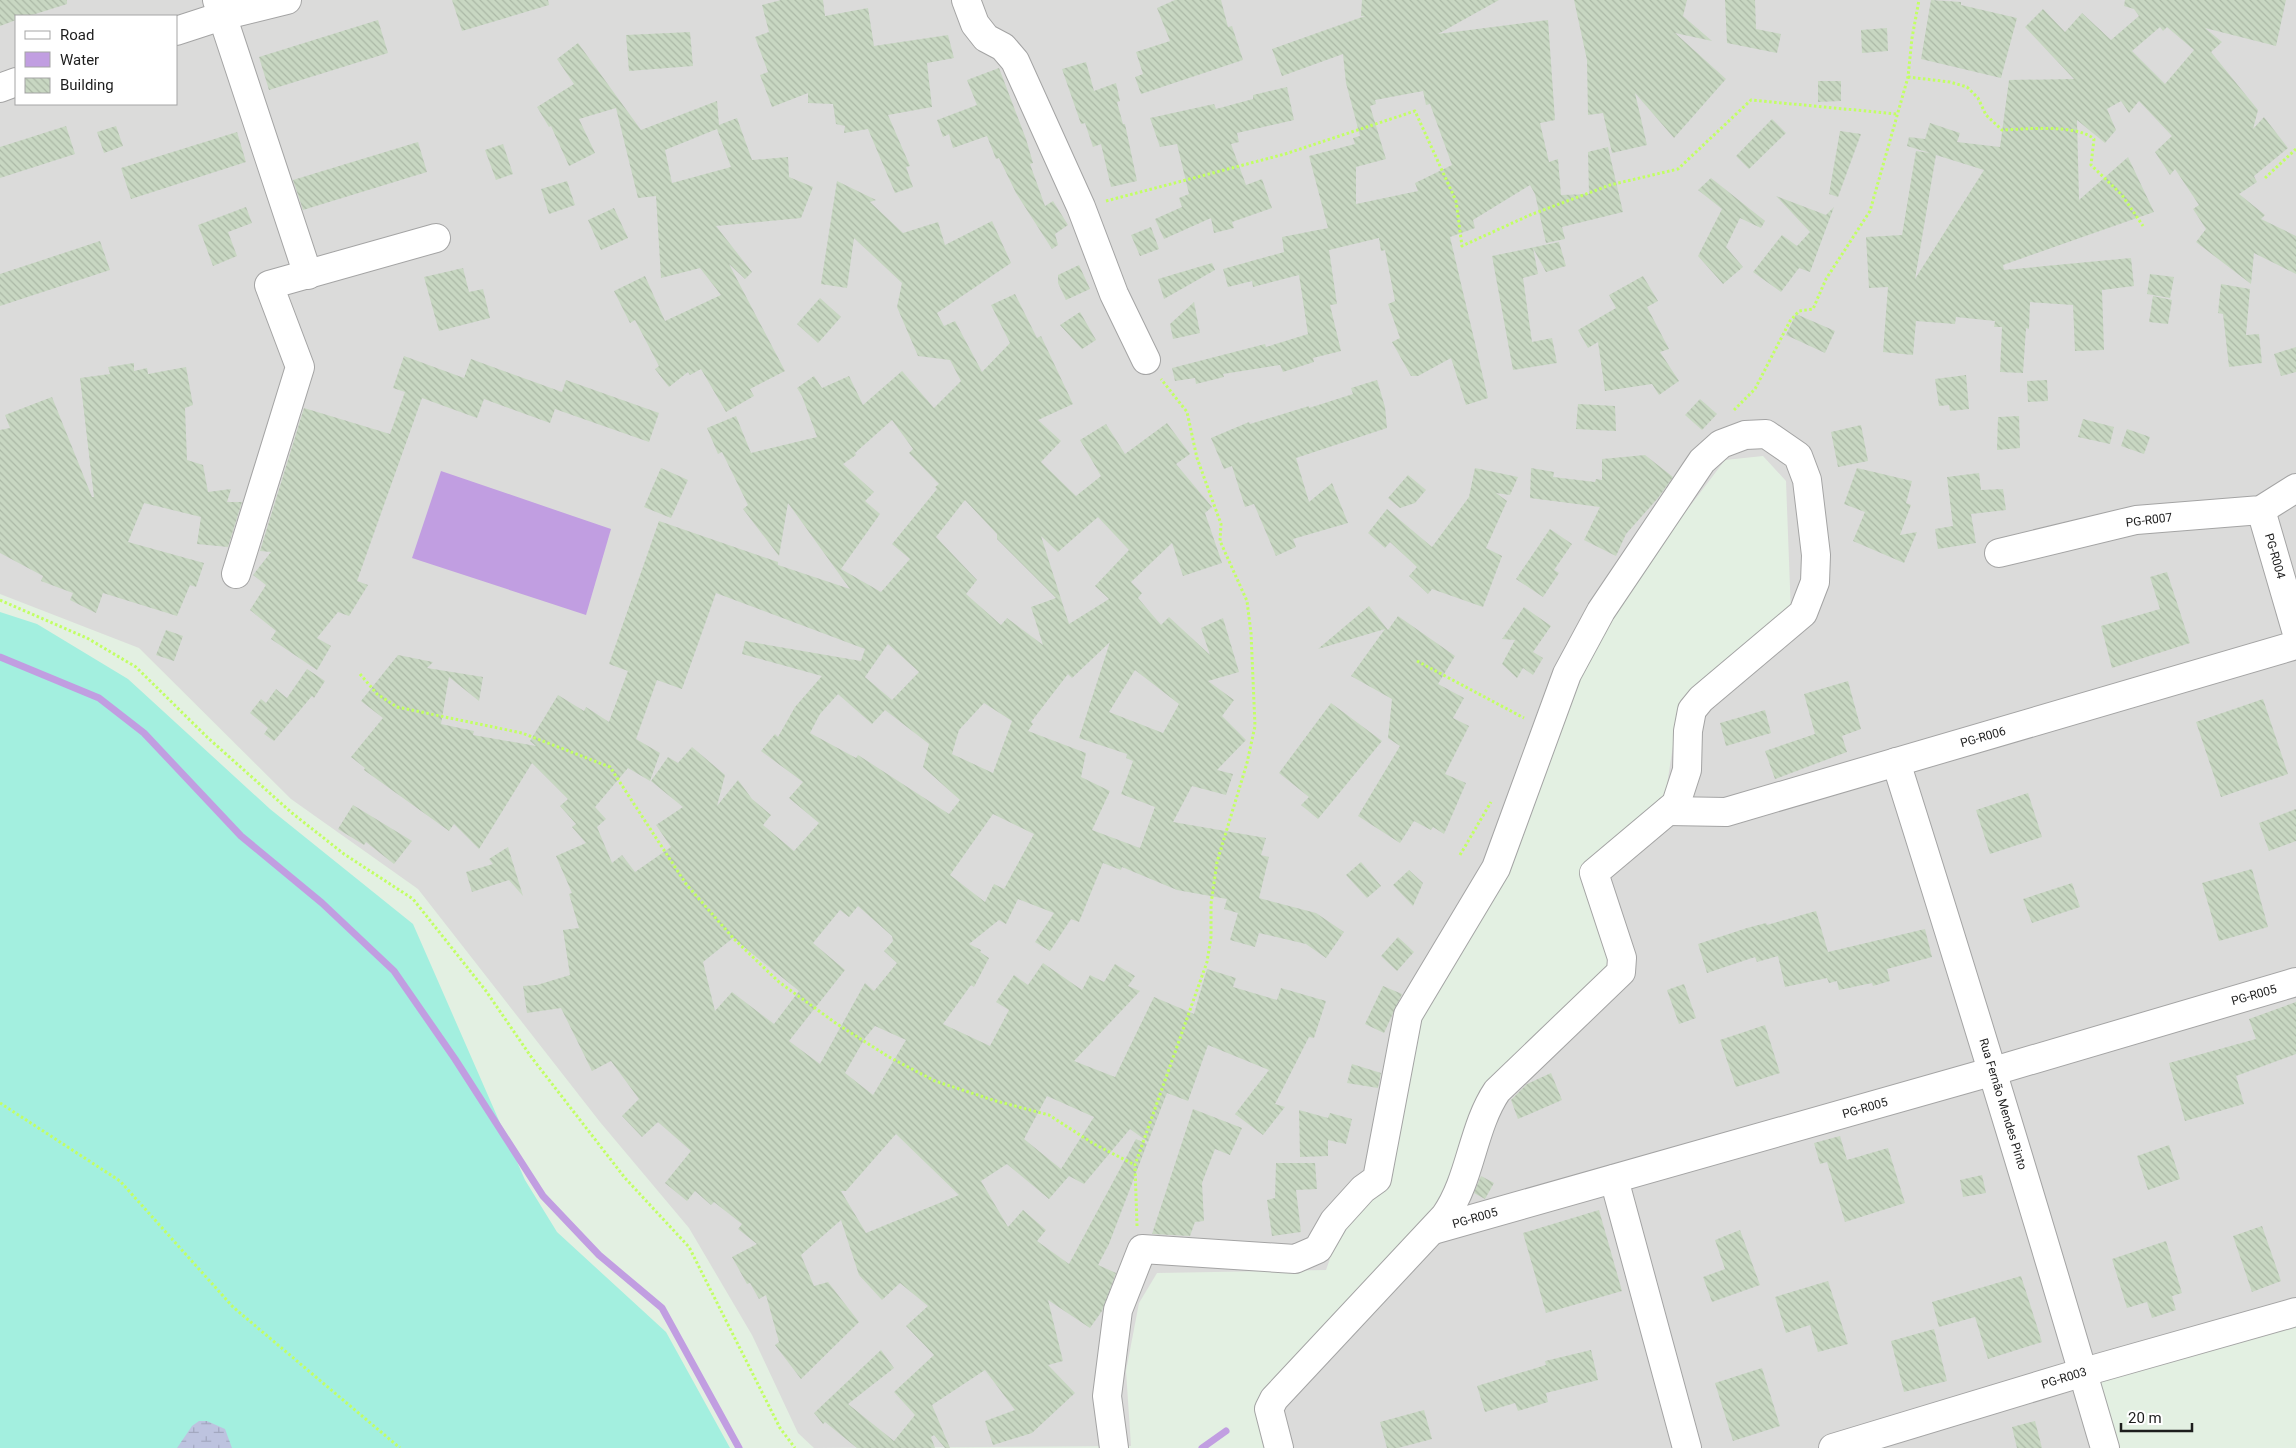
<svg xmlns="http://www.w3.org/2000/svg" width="2296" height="1448" font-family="Roboto,sans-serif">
<defs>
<pattern id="wetland-marsh" width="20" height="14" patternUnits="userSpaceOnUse" patternTransform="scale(1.25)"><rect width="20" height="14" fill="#bdc3df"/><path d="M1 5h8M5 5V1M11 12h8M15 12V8" fill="none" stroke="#a2a7bf"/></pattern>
<pattern id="building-back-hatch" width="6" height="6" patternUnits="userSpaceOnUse" patternTransform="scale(1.25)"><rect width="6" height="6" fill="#c8d7c2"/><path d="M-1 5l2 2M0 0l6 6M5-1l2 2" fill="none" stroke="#abb8a6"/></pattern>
</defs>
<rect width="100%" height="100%" fill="#e3f0e2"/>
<path fill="#dbdbda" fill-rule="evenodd" d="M0,0H2296V1323L2072,1375L2096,1448H1271L1257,1410L1443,1203L1486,1091L1612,967L1582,871L1664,804L1679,707L1791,614L1786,481L1763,456L1725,460L1624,593L1555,725L1424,1006L1383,1182L1346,1213L1326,1270L1157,1273L1139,1303L1126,1371L1131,1446L814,1448L798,1433L752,1335L689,1228L600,1122L418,889L291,799L139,648L0,594ZM16,16H176V104H16Z"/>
<polygon fill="#a3efdf" points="0,612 37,624 128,679 270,809 413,924 525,1180 557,1232 666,1332 730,1448 0,1448"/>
<polygon fill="url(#wetland-marsh)" points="199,1421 207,1421 225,1429 232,1448 177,1448 192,1426"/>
<polygon fill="#c19ee1" points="441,471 611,529 586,615 412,558"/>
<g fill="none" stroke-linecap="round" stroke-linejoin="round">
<g stroke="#c19ee1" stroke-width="7">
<polyline points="0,657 99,698 144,733 241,836 322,903 394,971 455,1059 543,1196 599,1255 662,1308 739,1448"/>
<polyline points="1202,1448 1226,1431"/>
</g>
</g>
<g fill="url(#building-back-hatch)" fill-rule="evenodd">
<polygon points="0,0 67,0 67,4 29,16 16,16 16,20 0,26"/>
<polygon points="452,0 548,0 549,5 462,31"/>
<polygon points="781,0 823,0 825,16 868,8 874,46 948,35 954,58 927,63 932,107 888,115 910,166 906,167 913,187 895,193 868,129 844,133 845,126 836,124 833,104 808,103 808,93 772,107 760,75 768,72 755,37 769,32 762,5"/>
<polygon points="1175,0 1221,0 1228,27 1232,26 1243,60 1141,94 1135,77 1143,74 1136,52 1170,41 1157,8"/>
<path d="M1362,0H1499L1438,34L1548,20L1555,120L1540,123L1549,162L1558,159L1561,195L1589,194L1588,152L1608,147L1623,212L1562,227L1565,239L1546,243L1535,194L1530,185L1473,220L1475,228L1450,237L1488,398L1466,405L1451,358L1418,376H1411L1392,342L1400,338L1388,304L1395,301L1385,250L1381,251L1379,238L1329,250L1337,304L1330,305L1341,351L1313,358L1314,362L1283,372L1280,365L1223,374L1224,377L1196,384L1195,378L1175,381L1172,368L1265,344L1266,347L1308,334L1299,275L1253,287L1252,281L1228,287L1223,269L1284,252L1282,237L1328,228L1309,156L1355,144L1353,138L1360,136L1346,83L1343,54L1282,76L1272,49L1365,16H1361ZM1423,91L1426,105L1430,104L1452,165L1415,183L1418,191L1356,204V167L1386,159L1370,106L1376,104L1375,100Z"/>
<polygon points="1574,0 1687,0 1683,16 1712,41 1675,33 1726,79 1674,138 1635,93 1647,145 1612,153 1603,113 1588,115 1587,60"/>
<polygon points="1725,0 1755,0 1756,29 1781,34 1777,53 1727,43"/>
<polygon points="1931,0 1961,2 1961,5 2017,18 2001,78 1921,59"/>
<path d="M2125,0H2286L2276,46L2205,28L2222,42L2211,52L2258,110L2253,129L2264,117L2288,148L2254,176L2257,182L2239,194L2265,215L2261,219L2296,236V274L2254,253L2251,284L2196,242L2206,229L2193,209L2199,205L2175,169L2170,175L2155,152L2172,136L2139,101L2129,113L2121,101L2107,109L2116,130L2105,143L2077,120L2079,200L2128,157L2154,212L2003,265L2004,270L2131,258L2134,286L2102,290L2104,350L2075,351L2073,305L2030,302L2029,329L2026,328L2023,373L2000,372L2002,327H1994L1995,321L1956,317L1955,324L1916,321L1913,355L1883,352L1888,287L1869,288L1866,237L1902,235L1916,151L1930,153L1907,146L1909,137L1925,139L1930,123L1960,133L1957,142L2000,147L2009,80L2074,79L2025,27L2043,9L2065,32L2082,13L2111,40L2139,16L2134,9L2124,6ZM2160,27L2163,31L2167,27L2194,50L2165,84L2132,51ZM1936,155L1984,170L1915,279Z"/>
<polygon points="378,20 388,53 269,90 259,57"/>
<polygon points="1887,28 1888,51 1862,53 1861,30"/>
<polygon points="690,32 693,66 629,71 626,35"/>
<path d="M578,43L641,130L717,101L719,125L737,118L752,160L788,157L789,177L813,187L801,218L716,226L752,272L745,279L729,264L785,371L750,389L754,396L726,412L701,369L690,375L688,372L669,387L655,369L659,366L635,320L630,323L614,291L645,276L665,321L721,295L700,268L661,278L656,196L638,198L616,108L579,119L595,153L569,166L551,126L549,127L537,107L574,84L557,59ZM717,129L731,167L672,183L665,150Z"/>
<polygon points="1086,62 1094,91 1116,83 1120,101 1117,102 1123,124 1125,124 1137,181 1111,187 1101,144 1093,147 1085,123 1081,124 1062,69"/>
<polygon points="999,68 1026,139 1033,163 1030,164 1045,206 1053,201 1068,225 1055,234 1058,245 1052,249 1016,193 999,158 996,159 987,136 953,148 949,134 943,137 937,120 977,105 967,80"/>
<polygon points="1818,81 1841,81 1841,101 1818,102"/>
<polygon points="1287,87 1294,120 1237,133 1239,142 1231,144 1246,185 1262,179 1272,208 1232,222 1234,228 1214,233 1211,218 1164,239 1155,219 1182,207 1179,198 1189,194 1177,144 1160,147 1150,118 1214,104 1216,109 1253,99 1253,95"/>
<polygon points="1772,119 1786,133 1749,169 1736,156"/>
<polygon points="66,126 75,154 0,178 0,147"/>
<polygon points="116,126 123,146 104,153 97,132"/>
<polygon points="1840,131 1861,134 1838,197 1829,194"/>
<polygon points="237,132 246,162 131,199 121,168"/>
<polygon points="418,142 427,172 303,210 293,180"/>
<polygon points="503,144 513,174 496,180 485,150"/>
<polygon points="1711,178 1765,221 1761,228 1740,218 1726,247 1743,267 1723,284 1698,256 1722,209 1698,190"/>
<polygon points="567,181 575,205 549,214 541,189"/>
<path d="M837,181L876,200L870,202L903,233L938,222L945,245L992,221L1011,263L937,313L944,326L955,321L982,372L1010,343L991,305L1015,294L1037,338L1041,336L1073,404L1038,420L1061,441L1041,462L1076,496L1101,476L1080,440L1106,424L1125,454L1167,423L1190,454L1176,464L1212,507L1205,513L1222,563L1183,576L1172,543L1131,582L1142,593L1138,598L1161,625L1169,617L1210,655L1201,628L1223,618L1239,672L1208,681L1234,700L1222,716L1246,740L1217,770L1233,774L1226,795L1192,786L1173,822L1266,838L1261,855L1269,857L1259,898L1316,913L1344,932L1326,958L1306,944L1259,933L1255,947L1230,940L1238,913L1224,909L1227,899L1177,890L1122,867L1121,870L1103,863L1079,922L1071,919L1050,951L1035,942L1054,913L1018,899L1006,924L999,920L969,944L981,950L980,952L989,958L974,987L971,985L943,1024L990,1046L1009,1010L996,1002L1014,975L1028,985L1043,963L1082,990L1090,975L1104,982L1115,964L1135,976L1128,986L1140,991L1074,1061L1115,1077L1154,997L1194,1014L1207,969L1236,978L1233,987L1277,1000L1281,988L1326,1001L1314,1038L1309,1037L1275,1104L1285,1107L1263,1135L1235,1114L1269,1070L1208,1045L1188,1101L1167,1093L1148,1142L1130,1129L1084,1184L1069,1176L1049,1199L1007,1164L981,1181L1008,1227L1023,1210L1046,1230L1037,1241L1069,1264L1136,1139L1147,1144L1109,1244L1098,1265L1116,1273L1102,1311L1090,1328L1048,1300L1063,1361L1048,1365L1075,1393L1032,1433L993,1445L985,1421L1015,1410L985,1370L932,1405L950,1448H945L934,1435L931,1437L935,1448H857L825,1422L823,1424L814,1413L881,1350L894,1368L848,1404L894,1441L915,1415L894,1392L934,1355L906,1326L928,1306L900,1283L882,1300L859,1275L841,1220L801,1255L814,1286L828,1282L859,1322L801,1379L775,1345L779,1342L766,1295L759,1299L750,1283L747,1284L732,1257L757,1244L738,1229L742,1224L714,1202L711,1205L695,1191L687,1201L665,1183L691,1151L658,1122L642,1137L622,1116L639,1099L611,1061L592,1071L561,1008L527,1013L523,986L537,985L570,975L563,930L579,928L569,894L572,893L556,856L586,843L572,827L576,824L560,806L568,799L532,763L479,849L454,824L449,831L364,770L365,768L351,757L383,718L361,701L398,655L433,662L427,668L483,677L479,701L449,677L441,724L474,731L473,735L536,746L530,741L558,695L584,711L586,707L609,722L628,671L609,664L659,521L778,562V565L850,589L788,503L779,556L743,509L748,505L722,452L718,454L707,428L736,416L751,453L817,437L802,396L797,388L814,376L822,388L849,376L863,405L902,371L934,408L961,381L950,360L918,356L897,307L902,283L854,238L847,288L821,284ZM892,420L913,449L909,453L939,484L935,487L937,489L892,544L910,559L881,592L841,569L880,514L865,501L874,492L843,464L856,455L855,453ZM965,500L997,534V539L1056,598L1031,607L1043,645L1007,618L1001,625L966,594L977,580L936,537ZM1098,517L1129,550L1095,586L1109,599L1069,624L1041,536L1058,552ZM716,593L865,649L861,661L745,641L742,654L822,676L795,707L778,737L775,734L761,751L803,782L789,798L819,823L794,851L763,825L771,815L752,799L738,780L717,806L725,775L692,747L678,763L668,757L651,781L683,807L656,825L671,847L635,872L622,855L612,863L597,827L606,819L595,807L628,768L650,781L660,753L636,739L657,680L682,689ZM1110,642L1079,738L1127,754L1126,758L1133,761L1121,794L1155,807L1140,848L1092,830L1110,791L1081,777L1086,753L1028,731L1033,724L1031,722L1068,674L1072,678ZM888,644L919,672L892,700L865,677ZM1135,670L1179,704L1163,733L1109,712ZM838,694L872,724L885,710L929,744L923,767L960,800L949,814L858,755L856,758L810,733L820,714ZM984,703L1012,721L993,773L952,754L959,730ZM993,814L1034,834L1004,889L994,884L985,902L950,875ZM858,906L892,936L893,941L884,951L897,963L874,991L865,983L820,1064L789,1041L845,970L813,943L840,910L849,917ZM733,938L799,991L774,1024L732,992L715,1011L703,962ZM875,1026L906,1040L873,1095L845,1073L865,1038ZM1047,1096L1094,1117L1061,1169L1024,1139ZM896,1134L959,1195L866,1233L841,1191H846Z"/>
<polygon points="1776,196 1826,215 1834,207 1810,272 1799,268 1781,292 1753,272 1782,235 1797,246 1810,232"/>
<polygon points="246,207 252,223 228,232 237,256 213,266 198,225"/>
<polygon points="614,208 628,238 601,250 588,220"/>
<polygon points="1151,227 1159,249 1140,256 1131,235"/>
<polygon points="100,241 110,270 0,306 0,274"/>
<polygon points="1559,242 1566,266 1546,272 1533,248 1538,274 1523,278 1532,342 1552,338 1557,363 1513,370 1492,256"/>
<polygon points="1212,263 1215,270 1164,299 1158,279"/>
<polygon points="1079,265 1090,289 1066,300 1058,283 1058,275"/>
<polygon points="463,268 469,292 483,289 490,318 439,331 424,277"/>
<polygon points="2150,274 2174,277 2170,298 2147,294"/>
<polygon points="1643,276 1658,301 1647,307 1669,349 1660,352 1679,381 1659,395 1652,384 1605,391 1598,342 1588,348 1578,330 1616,308 1609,295"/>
<polygon points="2221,284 2250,289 2246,335 2259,334 2262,363 2229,367 2223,314 2218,313"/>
<polygon points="2153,296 2172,300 2168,324 2149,322"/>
<polygon points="820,298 841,317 818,343 797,324"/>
<polygon points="1194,302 1200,333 1173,339 1170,324"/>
<polygon points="1080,312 1096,340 1082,349 1060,325"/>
<polygon points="1796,314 1835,331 1825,353 1786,335"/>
<polygon points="2296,347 2296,372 2281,376 2274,354"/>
<polygon points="404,356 464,378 471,359 562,392 566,380 659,413 649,442 555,409 550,423 484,399 477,418 422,398 357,581 368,585 349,616 338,612 317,638 331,646 317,670 271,639 276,631 250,610 266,585 253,575 271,552 260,551 304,408 390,434 405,392 393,388"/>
<polygon points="134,363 134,371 147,368 148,374 186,367 193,405 185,408 187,460 203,465 208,492 231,489 227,502 242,502 228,547 197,544 201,517 144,503 128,542 204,563 196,587 190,585 177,616 103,593 96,613 70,600 73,593 41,581 43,576 0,553 0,430 10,428 5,415 52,397 92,497 94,497 80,378 110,374 108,367"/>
<polygon points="1966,375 1969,409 1950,411 1949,405 1939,406 1935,379"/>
<polygon points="1377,380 1385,407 1387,428 1296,458 1309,502 1332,483 1348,523 1293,539 1296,547 1276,556 1254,504 1245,507 1232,466 1224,469 1211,438 1249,422 1250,424 1309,406 1309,408 1353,394 1351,388"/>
<polygon points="2047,380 2048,401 2028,402 2027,381"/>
<polygon points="1700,399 1717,414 1702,430 1685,415"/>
<polygon points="1578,404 1615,406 1616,431 1576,429"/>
<polygon points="2019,416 2020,448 1997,450 1998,417"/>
<polygon points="2083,419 2114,427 2110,444 2078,437"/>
<polygon points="1861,425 1868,461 1838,467 1831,432"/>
<polygon points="2127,429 2150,437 2144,454 2121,446"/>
<polygon points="1645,455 1673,477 1658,498 1626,534 1616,556 1584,540 1600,507 1530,498 1531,468 1554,472 1553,477 1595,482 1596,479 1602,480 1602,459"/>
<polygon points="661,468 688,480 671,518 644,507"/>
<polygon points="1475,468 1518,477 1510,495 1496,493 1507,501 1486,548 1502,556 1483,607 1432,589 1428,594 1409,576 1417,567 1390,542 1385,548 1368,533 1387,509 1432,547 1469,497"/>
<polygon points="1857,468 1912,481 1906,503 1911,505 1900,535 1917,532 1904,563 1853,541 1865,512 1844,504"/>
<polygon points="1979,473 1981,490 2003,489 2006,510 1971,514 1976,543 1938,549 1935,529 1953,526 1947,477"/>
<polygon points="1408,475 1426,490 1415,503 1400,508 1388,498"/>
<polygon points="1550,529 1572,544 1554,570 1559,573 1543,597 1516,579"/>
<polygon points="2167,572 2190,643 2112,668 2101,626 2160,609 2150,577"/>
<polygon points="1369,606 1388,630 1398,616 1455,656 1438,684 1464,698 1453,718 1469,726 1445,774 1466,783 1444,834 1433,827 1431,830 1414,821 1400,843 1358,816 1400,746 1388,738 1392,699 1351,676 1385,629 1318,649"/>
<polygon points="1524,607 1551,626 1533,652 1543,658 1533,675 1523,668 1517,678 1502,664 1515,640 1502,639"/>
<polygon points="166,630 183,636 174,661 156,655"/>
<polygon points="307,669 325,681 314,698 312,696 274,741 264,734 268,728 250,713 261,699 266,703 276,689 287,698"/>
<polygon points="1848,681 1861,729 1842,736 1847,752 1775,779 1765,751 1815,734 1804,694"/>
<polygon points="2263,699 2288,774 2221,797 2196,722"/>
<polygon points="1331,703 1382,741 1318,819 1301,805 1309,797 1279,773"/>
<polygon points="1765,710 1771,733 1726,746 1720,723"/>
<polygon points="2028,793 2042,837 1990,854 1976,810"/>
<polygon points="353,805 412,841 394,864 366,842 364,845 338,829"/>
<polygon points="2296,809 2296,841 2269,851 2259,823"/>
<polygon points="508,847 523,896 509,880 472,892 466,872 493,864 489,859"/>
<polygon points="1361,862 1381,886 1367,898 1346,875"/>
<polygon points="2252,869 2268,927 2219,941 2202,883"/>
<polygon points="1409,870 1423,883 1413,906 1393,885"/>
<polygon points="2072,883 2080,907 2032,923 2023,899"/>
<polygon points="1816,911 1828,952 1925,929 1932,957 1887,969 1890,981 1873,986 1872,983 1839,990 1837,981 1829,983 1827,978 1785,987 1778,956 1757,962 1755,957 1707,973 1698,944 1747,928 1766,923 1767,925"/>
<polygon points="1398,937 1414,952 1397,971 1381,956"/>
<polygon points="1684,984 1696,1018 1679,1024 1667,990"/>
<polygon points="1383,986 1402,994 1384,1033 1365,1024"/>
<polygon points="2296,1002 2296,1054 2236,1076 2244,1104 2185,1121 2169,1063 2256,1039 2249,1019"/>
<polygon points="1765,1025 1780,1073 1736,1087 1720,1040"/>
<polygon points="1352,1064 1381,1073 1378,1088 1347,1083"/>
<polygon points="1551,1073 1562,1100 1518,1119 1511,1100 1527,1084"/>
<polygon points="1193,1109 1242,1128 1230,1155 1215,1149 1202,1183 1204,1221 1195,1222 1190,1236 1152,1234"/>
<polygon points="1299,1110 1328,1118 1330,1113 1352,1119 1346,1144 1328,1140 1328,1156 1300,1157"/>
<polygon points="1840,1136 1847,1160 1888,1148 1905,1203 1845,1222 1827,1162 1820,1164 1814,1143"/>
<polygon points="2169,1145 2180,1179 2148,1190 2137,1156"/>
<polygon points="1276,1163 1315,1163 1317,1189 1296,1190 1301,1232 1272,1236 1267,1200 1275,1198"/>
<polygon points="1982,1175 1986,1193 1963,1197 1960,1180"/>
<polygon points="1481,1176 1494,1183 1485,1199 1474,1193"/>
<polygon points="1599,1210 1622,1291 1546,1313 1523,1233"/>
<polygon points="2262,1226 2281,1281 2252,1292 2233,1236"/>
<polygon points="1740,1230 1760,1285 1712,1302 1703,1277 1725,1269 1715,1240"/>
<polygon points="2166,1241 2182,1293 2172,1296 2176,1310 2152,1318 2147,1302 2127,1308 2112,1259"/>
<polygon points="2021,1276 2042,1342 1988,1359 1975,1317 1939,1327 1932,1302"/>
<polygon points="1828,1281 1848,1344 1818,1352 1810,1325 1786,1333 1775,1297"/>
<polygon points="1934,1329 1947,1381 1904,1392 1891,1341"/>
<polygon points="1591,1350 1598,1380 1546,1393 1548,1402 1518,1411 1515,1403 1485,1412 1477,1386 1546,1365 1545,1361"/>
<polygon points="1762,1368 1780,1426 1733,1441 1715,1383"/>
<polygon points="1424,1410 1432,1439 1398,1448 1387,1448 1380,1422"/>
<polygon points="2035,1421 2042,1448 2017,1448 2012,1427"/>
</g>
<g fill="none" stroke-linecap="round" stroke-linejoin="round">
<defs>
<g id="street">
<polyline points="217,0 308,275"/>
<polyline points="966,0 975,24 986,38 1003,47 1015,61 1081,207 1114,294 1146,360"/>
<polyline points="176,31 222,16 287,0"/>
<polyline points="0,88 16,82"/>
<polyline points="2261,510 2296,630"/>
<polyline points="1999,553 2136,520 2261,510 2296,488"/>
<polyline points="236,574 300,367 269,285 436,238"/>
<path d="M1896,762C1968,990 2038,1219 2105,1448"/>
<polyline points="1668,811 1726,812 2296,645"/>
<polyline points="1614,1179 1687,1448"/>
<polyline points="1433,1230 1994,1071 2296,982"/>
<path d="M1114,1448L1107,1396L1118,1310L1142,1249L1295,1259L1318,1249L1334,1221L1363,1189L1377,1179L1408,1015L1496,868L1567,674L1601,611L1702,461L1721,444L1745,435L1766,434L1798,456L1807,480L1816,555L1815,582L1803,613L1701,699L1692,710L1688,731L1687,770L1676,804L1594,873L1622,958L1621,972L1497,1091C1472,1128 1471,1179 1445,1216L1274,1399L1269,1409L1279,1448"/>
<polyline points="1833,1448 2084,1372 2296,1312"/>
</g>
</defs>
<use href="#street" stroke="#a4a4a4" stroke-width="30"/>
<g stroke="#c2ff64" stroke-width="3" stroke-dasharray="2.5 2.5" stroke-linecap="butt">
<path d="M1908,77L1950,82L1967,87L1978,98L1986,115L2002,130C2025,129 2077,124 2094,139L2091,165L2122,195L2143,226"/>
<polyline points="2265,178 2296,149"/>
<polyline points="1106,201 1285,154 1415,111 1456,201 1462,246 1530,215 1610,185 1678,169 1751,100 1897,114"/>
<polyline points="1734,410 1755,389 1790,321 1799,311 1813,309 1826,279 1870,211 1908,77 1912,38 1919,0"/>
<polyline points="0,600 87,638 136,667 207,737 292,813 344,854 413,899 486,991 532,1058 625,1178 689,1247 780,1428 795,1448"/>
<polyline points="1417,661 1524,718"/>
<polyline points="360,674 377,694 397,707 522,733 610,767 686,884 734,939 779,982 837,1024 889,1057 935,1081 996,1101 1049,1115 1094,1144 1135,1165"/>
<polyline points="1460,855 1491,802"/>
<polyline points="0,1103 120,1181 233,1307 400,1448"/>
<polyline points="1137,1226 1135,1165 1207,962 1211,937 1211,904 1217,862 1247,763 1255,726 1251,633 1247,601 1220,541 1221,524 1197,458 1187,412 1161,379"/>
</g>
<use href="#street" stroke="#fff" stroke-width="28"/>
</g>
<g text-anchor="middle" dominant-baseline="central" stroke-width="4" stroke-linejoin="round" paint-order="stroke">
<g font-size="12" fill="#1d1d1d" stroke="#fff">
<text transform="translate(2149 520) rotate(-7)">PG-R007</text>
<text transform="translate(2275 556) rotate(74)">PG-R004</text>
<text transform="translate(1983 737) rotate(-16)">PG-R006</text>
<text transform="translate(2254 995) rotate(-16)">PG-R005</text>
<text transform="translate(2003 1104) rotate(73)">Rua Fernão Mendes Pinto</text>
<text transform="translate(1865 1108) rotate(-16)">PG-R005</text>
<text transform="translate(1475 1218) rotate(-16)">PG-R005</text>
<text transform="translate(2064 1378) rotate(-17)">PG-R003</text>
</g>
</g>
<rect x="15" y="15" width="162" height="90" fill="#ffffff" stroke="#a5a5a5"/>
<rect x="25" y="31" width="25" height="8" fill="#ffffff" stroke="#a5a5a5"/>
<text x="60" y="40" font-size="15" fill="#1d1d1d">Road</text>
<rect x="25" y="52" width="25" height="15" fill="#c19ee1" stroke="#a5a5a5"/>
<text x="60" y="65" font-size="15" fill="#1d1d1d">Water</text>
<rect x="25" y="78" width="25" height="15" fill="url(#building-back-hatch)" stroke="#a5a5a5"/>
<text x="60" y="90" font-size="15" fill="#1d1d1d">Building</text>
<path d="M2121 1423v8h71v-8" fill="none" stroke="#1d1d1d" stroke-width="2.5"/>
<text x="2128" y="1423" font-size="15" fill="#1d1d1d" stroke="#ffffff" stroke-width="4" paint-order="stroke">20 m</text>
</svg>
